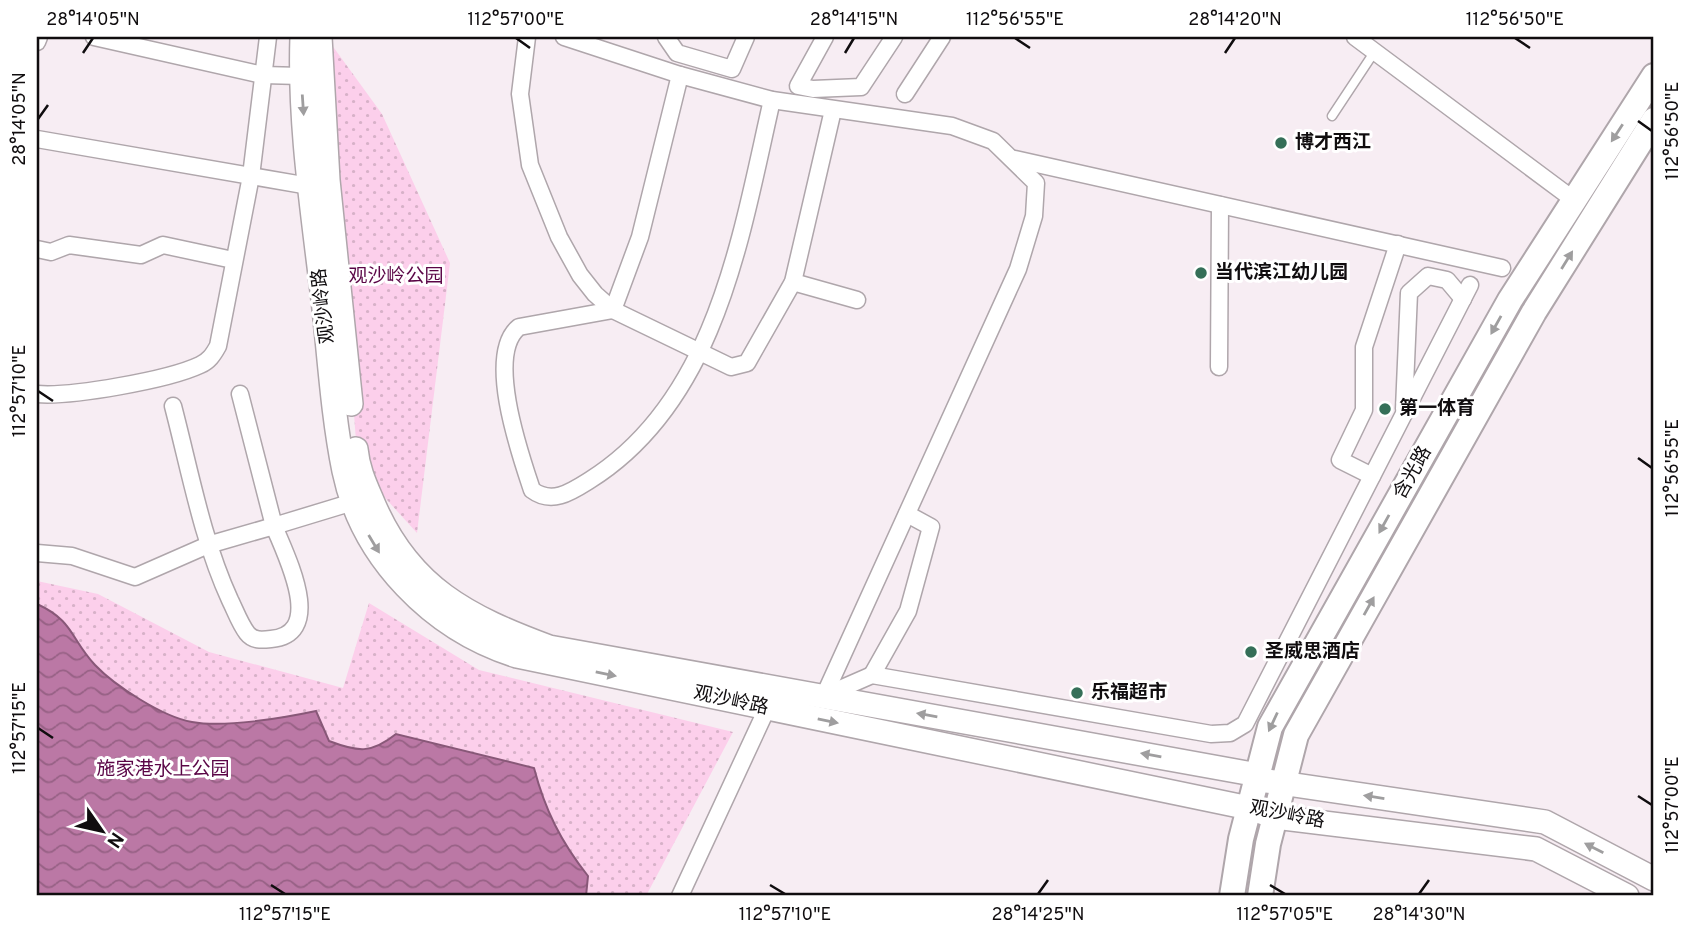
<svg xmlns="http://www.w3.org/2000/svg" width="1691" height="933" font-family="Overpass,'Noto Sans SC',sans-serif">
<defs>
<pattern id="park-dots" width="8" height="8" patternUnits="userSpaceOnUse" patternTransform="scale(1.75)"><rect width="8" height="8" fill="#fccfeb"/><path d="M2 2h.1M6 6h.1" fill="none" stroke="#d7b1c8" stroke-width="1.8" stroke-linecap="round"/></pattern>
<pattern id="water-waves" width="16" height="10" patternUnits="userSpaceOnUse" patternTransform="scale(1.75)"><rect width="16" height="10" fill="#bb78a5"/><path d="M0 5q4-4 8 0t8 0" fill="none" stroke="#976185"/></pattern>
</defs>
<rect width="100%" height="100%" fill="#f7edf3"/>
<g fill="url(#park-dots)">
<polygon points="326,37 382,114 450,263 417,533 358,468"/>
<polygon points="37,581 98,594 209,652 343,688 369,603 479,670 733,732 646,896 37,896"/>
</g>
<path fill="url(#water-waves)" stroke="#885878" stroke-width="2" d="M37,604C74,621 70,638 95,665C115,686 163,717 192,722C225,728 283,718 316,711L329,741C358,752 371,754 396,734L534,768C545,810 561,842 588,876L586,896H37Z"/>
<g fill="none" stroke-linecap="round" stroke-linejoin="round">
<defs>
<polyline id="lane" points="1332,116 1375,51"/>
<g id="street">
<polyline points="94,37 263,75 301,76"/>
<polyline points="527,37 520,94 530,165 559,237 580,275 595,294 613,310 731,367 747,363 793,282 833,110"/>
<polyline points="564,37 680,75 772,100 952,126 993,141 1036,183 1034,216 1018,269 824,696"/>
<polyline points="666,37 677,53 732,69 746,37"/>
<polyline points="825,37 798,86 813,89 861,87 894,37"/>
<polyline points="1355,37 1574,200"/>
<polyline points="37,42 39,37"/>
<path d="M680,75L640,237L613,310L519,327C485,354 520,454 532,490C552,505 571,492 590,480C717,400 741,235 772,100"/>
<polyline points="905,94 942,37"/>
<polyline points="37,139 309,186"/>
<polyline points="1015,159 1502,268"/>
<polyline points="37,249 51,252 69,245 141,255 163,245 233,260"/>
<polyline points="793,282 857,300"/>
<polyline points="1219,367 1220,205"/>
<path d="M37,394C71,397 168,380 200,365C209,361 213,355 218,346L251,176L268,37"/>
<polyline points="240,394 274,526 353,502"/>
<polyline points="1404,409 1409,293 1428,276 1447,280 1463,299"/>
<polyline points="1372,476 1340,460 1364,410 1364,347 1398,244"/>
<path d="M37,553L72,556L135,577L208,545L274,526C285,554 327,634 271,639C262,640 253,641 247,633C240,624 235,610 230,600C202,539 190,471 173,406"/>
<polyline points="872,675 908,611 931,527 907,514"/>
<polyline points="824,696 872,675 1211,734 1230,733 1245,724 1470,285"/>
<polyline points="680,896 770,702"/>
</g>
<g id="secondary">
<path d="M302,37C299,122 312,207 322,291C329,350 332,412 344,471C362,558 433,630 517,656L1249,808L1275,817L1536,849L1627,896"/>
<polyline points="320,37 328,180 351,404"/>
<path d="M356,449C358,470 366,486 374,505C410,588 468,617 549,647L1247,773L1267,781L1545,822L1654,879"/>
</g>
<g id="primary">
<polyline points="1232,896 1241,839 1270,727 1510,300 1654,76"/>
<polyline points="1260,896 1268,844 1296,735 1534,312 1654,120"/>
</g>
</defs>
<use href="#lane" stroke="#afa6ab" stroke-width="11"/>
<use href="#street" stroke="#afa6ab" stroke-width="19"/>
<use href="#secondary" stroke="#afa6ab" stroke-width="26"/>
<use href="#primary" stroke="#afa6ab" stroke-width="28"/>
<use href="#lane" stroke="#fff" stroke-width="8"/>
<use href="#street" stroke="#fff" stroke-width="16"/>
<use href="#secondary" stroke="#fff" stroke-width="23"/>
<use href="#primary" stroke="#fff" stroke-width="24"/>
</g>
<defs><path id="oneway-solid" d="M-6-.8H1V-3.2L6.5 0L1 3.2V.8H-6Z" transform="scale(1.75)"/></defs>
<g fill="#9f9e9f">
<use href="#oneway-solid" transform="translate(303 105) rotate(86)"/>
<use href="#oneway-solid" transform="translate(1617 133) rotate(123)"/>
<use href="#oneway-solid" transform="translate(1567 260) rotate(-58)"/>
<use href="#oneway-solid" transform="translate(1496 325) rotate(119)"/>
<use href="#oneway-solid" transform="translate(1384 524) rotate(119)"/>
<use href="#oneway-solid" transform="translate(374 544) rotate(59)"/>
<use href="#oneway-solid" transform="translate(1369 606) rotate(-61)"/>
<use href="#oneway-solid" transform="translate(606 674) rotate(12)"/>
<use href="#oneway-solid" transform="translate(927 715) rotate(-170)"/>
<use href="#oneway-solid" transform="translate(828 721) rotate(12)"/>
<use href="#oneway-solid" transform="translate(1273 722) rotate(115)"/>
<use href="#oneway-solid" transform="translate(1151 755) rotate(-170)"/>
<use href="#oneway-solid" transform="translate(1374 797) rotate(-171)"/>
<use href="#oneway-solid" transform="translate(1594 848) rotate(-153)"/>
</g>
<path fill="none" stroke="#100d0f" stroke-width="2.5" d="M516,38L530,48M1015,38L1030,48M1515,38L1530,48M83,53L93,38M845,53L854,38M1225,53L1235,38M38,119L48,105M1638,121L1652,131M38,391L53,401M1638,458L1652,468M38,728L53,738M1638,796L1652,805M271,885L285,894M770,885L785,894M1270,885L1285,894M1038,894L1048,880M1419,894L1429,880"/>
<g fill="#356f58" stroke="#fff" stroke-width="2.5">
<circle cx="1281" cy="143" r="7"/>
<circle cx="1201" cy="273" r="7"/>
<circle cx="1385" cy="409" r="7"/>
<circle cx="1251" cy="652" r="7"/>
<circle cx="1077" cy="693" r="7"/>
</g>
<g text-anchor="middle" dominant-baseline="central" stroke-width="6" stroke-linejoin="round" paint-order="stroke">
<g font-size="19" font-weight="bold" fill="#100d0f" stroke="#fff" text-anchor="start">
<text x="1295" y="143">博才西江</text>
<text x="1215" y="273">当代滨江幼儿园</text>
<text x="1399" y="409">第一体育</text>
<text x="1265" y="652">圣威思酒店</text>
<text x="1091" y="693">乐福超市</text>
</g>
<g font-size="19" fill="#5a0546" stroke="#fff">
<text x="396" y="277">观沙岭公园</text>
<text x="163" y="770">施家港水上公园</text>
</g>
<g font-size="19" fill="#100d0f" stroke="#fff">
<text transform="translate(324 306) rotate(-97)">观沙岭路</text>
<text transform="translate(1413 473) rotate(-61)">含光路</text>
<text transform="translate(731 701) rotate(12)">观沙岭路</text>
<text transform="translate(1287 815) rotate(11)">观沙岭路</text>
</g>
</g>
<rect width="1691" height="933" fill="none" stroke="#ffffff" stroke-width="77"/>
<g transform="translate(102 831) rotate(124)" stroke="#ffffff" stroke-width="5" paint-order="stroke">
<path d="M0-5L12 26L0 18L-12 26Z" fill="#100d0f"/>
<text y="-10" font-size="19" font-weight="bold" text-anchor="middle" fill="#100d0f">N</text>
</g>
<rect x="38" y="38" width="1614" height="856" fill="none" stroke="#100d0f" stroke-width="2.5"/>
<g font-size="18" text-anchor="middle" fill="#100d0f">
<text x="93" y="25">28°14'05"N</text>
<text x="516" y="25">112°57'00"E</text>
<text x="854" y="25">28°14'15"N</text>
<text x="1015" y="25">112°56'55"E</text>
<text x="1235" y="25">28°14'20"N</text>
<text x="1515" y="25">112°56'50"E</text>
<text transform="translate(19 119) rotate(-90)" y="6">28°14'05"N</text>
<text transform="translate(1672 131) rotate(-90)" y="6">112°56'50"E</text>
<text transform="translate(19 391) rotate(-90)" y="6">112°57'10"E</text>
<text transform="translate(1672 468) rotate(-90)" y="6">112°56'55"E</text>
<text transform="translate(19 728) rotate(-90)" y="6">112°57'15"E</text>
<text transform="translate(1672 805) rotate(-90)" y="6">112°57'00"E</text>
<text x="285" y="920">112°57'15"E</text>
<text x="785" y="920">112°57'10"E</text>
<text x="1038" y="920">28°14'25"N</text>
<text x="1285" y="920">112°57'05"E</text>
<text x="1419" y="920">28°14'30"N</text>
</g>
</svg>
